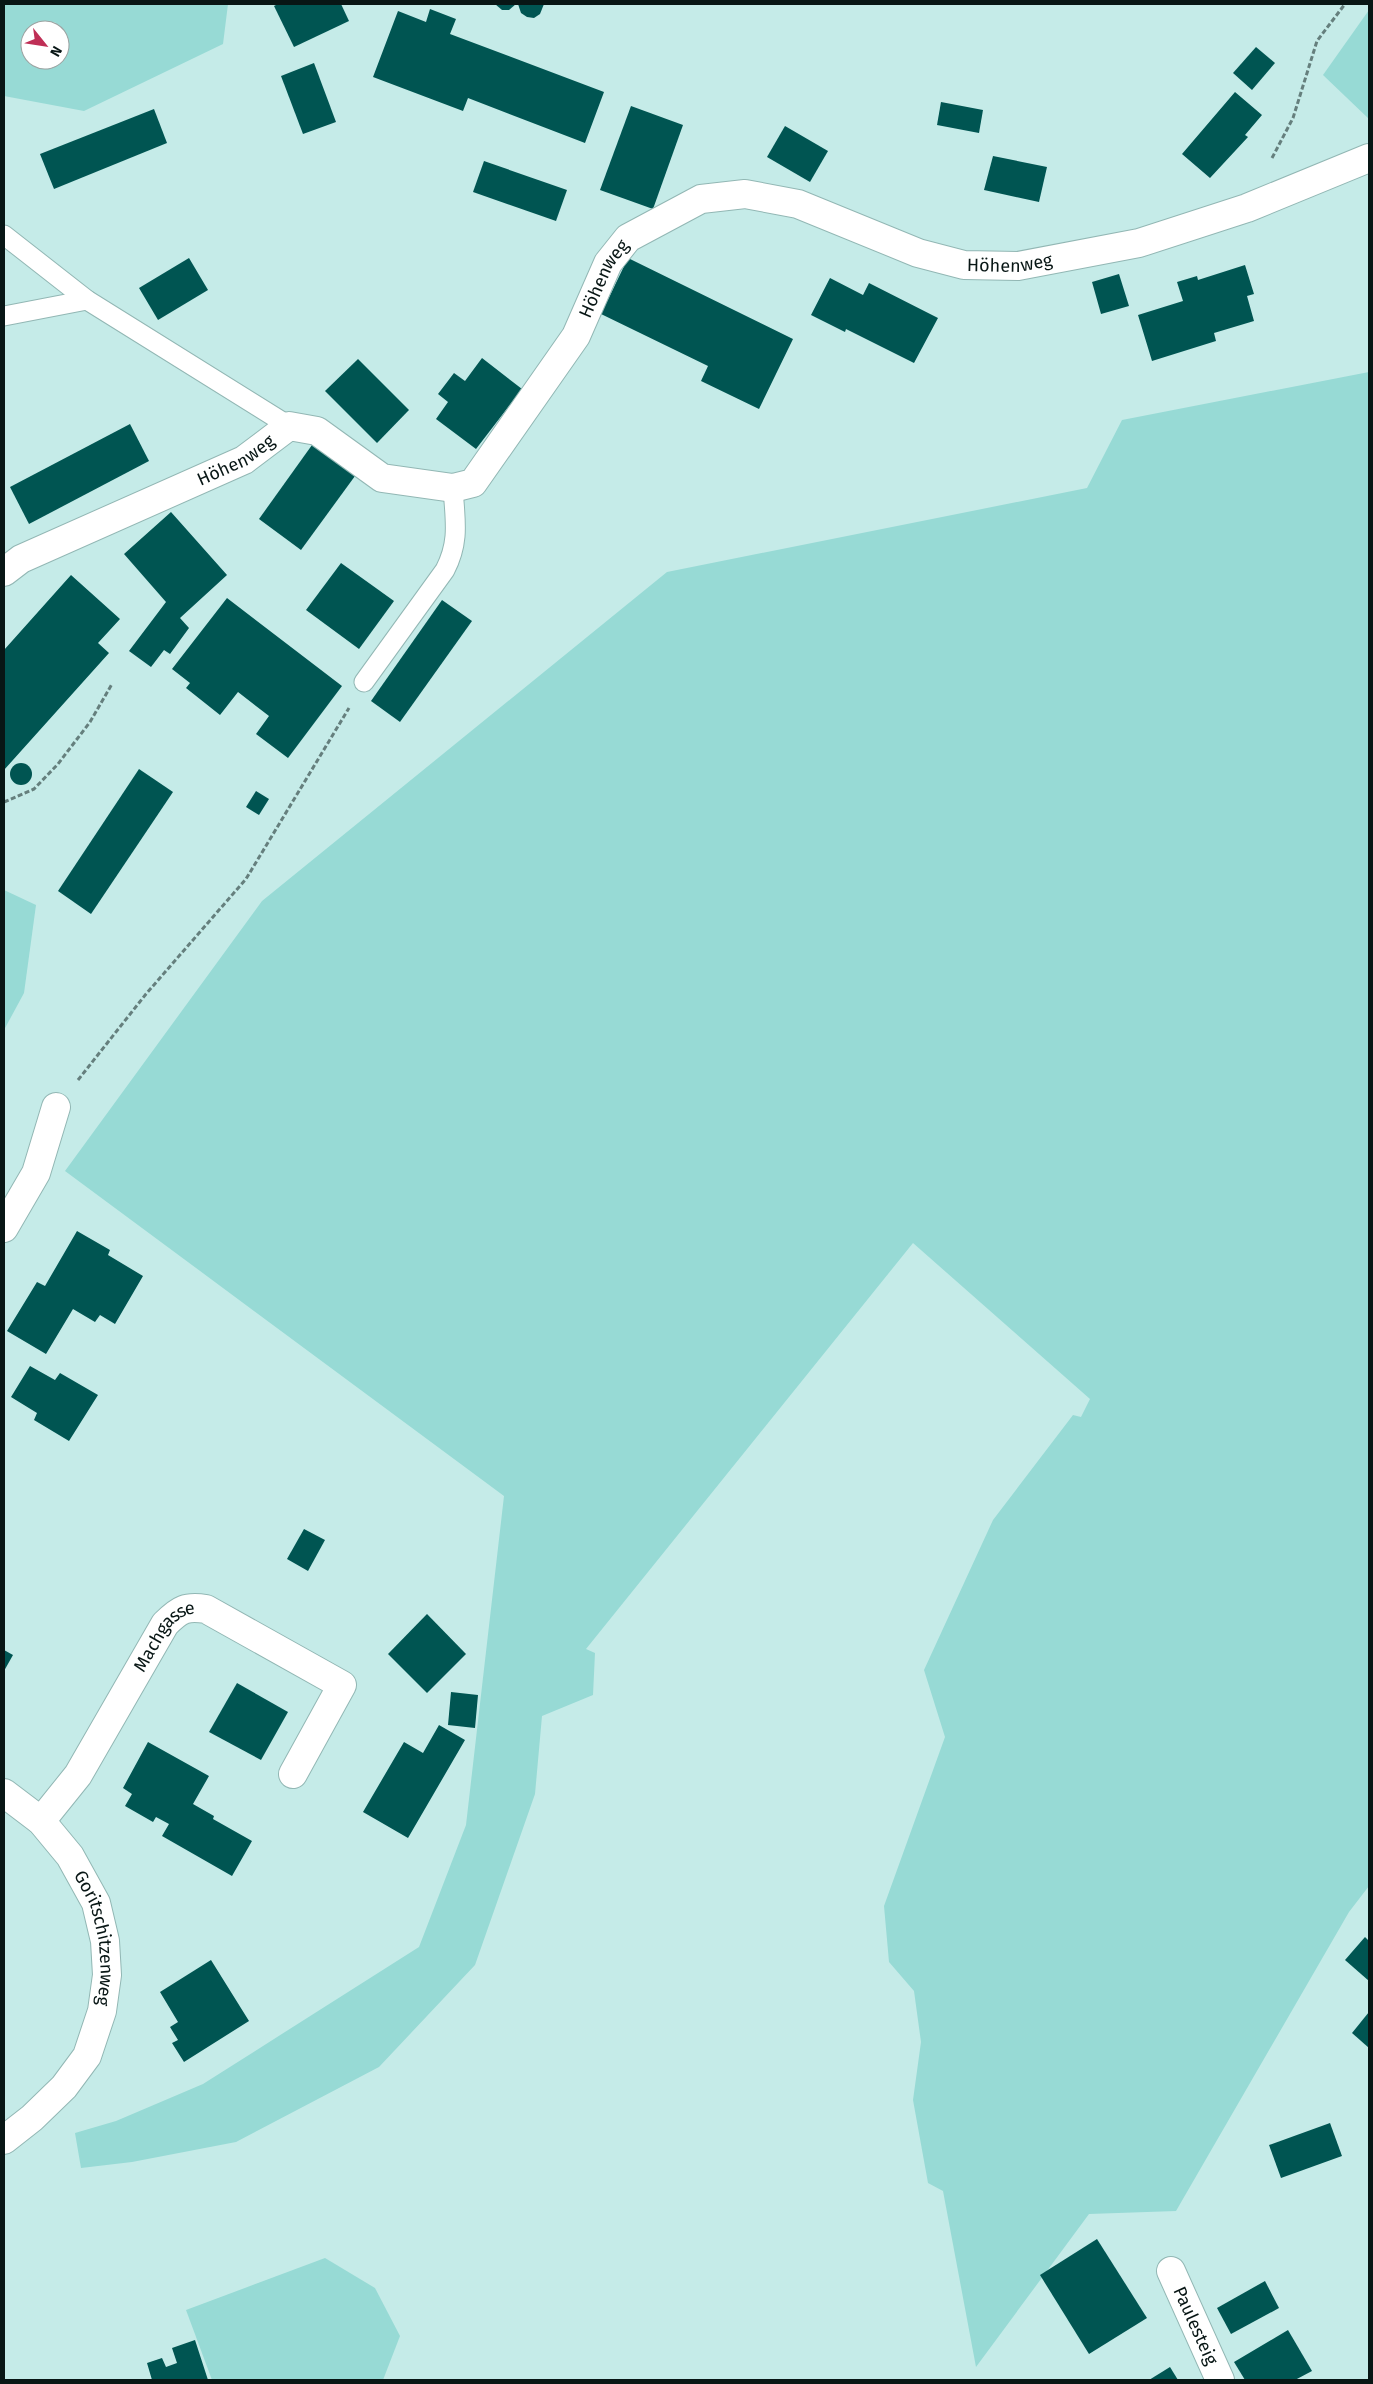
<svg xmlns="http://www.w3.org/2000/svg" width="1373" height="2384" font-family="'Fira Sans',sans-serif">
<rect width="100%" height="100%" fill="#c5ebe8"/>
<g fill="#97dad5" fill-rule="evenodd">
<path d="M4,4H228L223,44L84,111L4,96ZM30,30H60V60H30Z"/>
<polygon points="1369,10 1369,119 1323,75"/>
<polygon points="1369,372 1369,1886 1349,1912 1176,2211 1089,2214 976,2367 943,2191 928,2183 913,2100 921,2042 914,1991 889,1962 884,1906 945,1737 924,1670 993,1520 1073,1415 1081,1417 1090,1399 913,1243 586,1649 595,1653 593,1695 542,1716 535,1794 475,1965 379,2067 236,2142 132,2162 81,2168 75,2133 116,2121 203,2084 419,1947 466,1825 504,1496 65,1171 262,901 667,572 1087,488 1122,420"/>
<polygon points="4,890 36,905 24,993 4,1030"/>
<polygon points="325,2258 375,2288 400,2336 383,2380 212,2380 186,2310"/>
</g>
<g fill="#005552">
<polygon points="278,4 341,4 349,21 294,47 274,6"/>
<polygon points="495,4 516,4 509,10 502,10"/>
<polygon points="518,4 544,4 540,14 534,18 527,17 521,13"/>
<polygon points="430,9 456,19 450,34 604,92 585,143 468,98 463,111 373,77 398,11 426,22"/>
<polygon points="1256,47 1275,63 1252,90 1233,73"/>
<polygon points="314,63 336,122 303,134 281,76"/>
<polygon points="1235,92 1262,115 1245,135 1248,137 1210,178 1182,154"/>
<polygon points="941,102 983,110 979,133 937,125"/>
<polygon points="631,106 683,125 653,209 600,190"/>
<polygon points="154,109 167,143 54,189 40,154"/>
<polygon points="785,126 828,151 810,182 767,157"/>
<polygon points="993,156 1047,167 1039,202 984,190"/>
<polygon points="484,161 567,190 556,221 473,192"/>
<polygon points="189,258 208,290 158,320 139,288"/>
<polygon points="628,258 793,339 759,409 701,381 708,366 601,314"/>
<polygon points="1245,265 1254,294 1247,296 1254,321 1214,333 1216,341 1152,361 1138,315 1183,301 1177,282 1197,276 1198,280"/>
<polygon points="1119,274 1129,306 1101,314 1092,282"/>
<polygon points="830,278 863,295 869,283 938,318 914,363 846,329 845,332 811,315"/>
<polygon points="482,358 522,389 476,449 436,419 448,402 438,394 454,373 465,381"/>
<polygon points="358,359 409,410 377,443 325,391"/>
<polygon points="130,424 149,461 29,524 10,487"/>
<polygon points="312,445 355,476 301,550 259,519"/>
<polygon points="171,512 227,575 180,618 189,628 170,654 164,650 151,667 129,651 166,602 124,554"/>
<polygon points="341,563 394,601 359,649 306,610"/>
<polygon points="71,575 120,619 98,643 109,653 4,770 4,650"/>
<polygon points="227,598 342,686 288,758 256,734 269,716 238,692 220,715 186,688 190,683 172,669"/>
<polygon points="442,600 472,621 400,722 371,701"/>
<circle cx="21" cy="774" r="11"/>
<polygon points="139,769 173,792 91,914 58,891"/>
<polygon points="256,791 269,799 259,815 246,807"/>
<polygon points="77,1231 110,1250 108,1255 143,1276 115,1324 100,1315 95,1322 73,1309 46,1354 7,1331 37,1282 45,1286"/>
<polygon points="30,1366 55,1380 60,1373 98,1395 69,1441 34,1420 37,1413 11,1397"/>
<polygon points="304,1529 325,1540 308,1571 287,1559"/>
<polygon points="427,1614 466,1654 427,1693 388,1654"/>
<polygon points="4,1650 13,1655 4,1671"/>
<polygon points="237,1683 288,1712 261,1760 209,1732"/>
<polygon points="451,1692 478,1695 475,1728 448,1725"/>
<polygon points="439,1725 465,1740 408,1838 363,1812 404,1742 423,1753"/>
<polygon points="148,1742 209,1776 193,1804 214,1816 213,1819 252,1841 232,1876 162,1836 169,1824 156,1817 153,1822 125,1806 132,1794 123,1788"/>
<polygon points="1365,1937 1369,1941 1369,1981 1345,1960"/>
<polygon points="211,1960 249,2021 184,2062 172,2043 178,2040 170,2027 178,2022 160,1992"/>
<polygon points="1369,2012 1369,2048 1352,2033"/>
<polygon points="1330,2123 1342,2156 1281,2178 1269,2145"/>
<polygon points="1097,2239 1147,2318 1089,2354 1040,2275"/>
<polygon points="1265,2281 1279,2308 1231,2334 1217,2308"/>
<polygon points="1288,2330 1312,2371 1295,2380 1245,2380 1234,2362"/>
<polygon points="195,2340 208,2380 152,2380 147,2363 162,2358 166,2367 177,2363 172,2348"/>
<polygon points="1170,2367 1178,2380 1149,2380"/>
</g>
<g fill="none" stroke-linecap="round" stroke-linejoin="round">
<defs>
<g id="service">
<polyline points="4,235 87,300 289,426"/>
<polyline points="4,316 87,300"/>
<path d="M364,682L445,570C460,541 455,520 453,488"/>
</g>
<g id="minor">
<path id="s1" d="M4,572L21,559L244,460L289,426L317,431L382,478L453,488L473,483L576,336L608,263L628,238L701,199L745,194L798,204L918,253L964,265L1018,266L1139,243L1247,208L1369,158"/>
<polyline points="4,1228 36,1173 56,1107"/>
<path id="s2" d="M4,1793L41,1821L70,1856L96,1903L105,1941L107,1975L102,2011L87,2056L64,2087L32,2118L4,2140"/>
<path id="s3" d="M41,1821L78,1775L165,1624C180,1609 186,1606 206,1609L342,1685L293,1774"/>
<path id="s4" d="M1171,2271L1220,2380"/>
</g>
</defs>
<use href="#service" stroke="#92b7b4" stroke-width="21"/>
<use href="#minor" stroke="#92b7b4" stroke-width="30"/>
<g stroke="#657f7d" stroke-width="3" stroke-dasharray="5 2.5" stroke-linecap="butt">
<polyline points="1272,158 1293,118 1317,41 1345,4"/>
<polyline points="4,802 34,789 58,764 90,722 112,684"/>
<polyline points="78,1080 146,994 246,879 349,708"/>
</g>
<use href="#service" stroke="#fff" stroke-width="19"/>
<use href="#minor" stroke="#fff" stroke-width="28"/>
</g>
<g text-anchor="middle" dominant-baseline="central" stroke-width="5" stroke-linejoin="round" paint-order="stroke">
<g font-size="18" fill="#081615" stroke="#fff">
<text stroke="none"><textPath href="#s1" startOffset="1218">Höhenweg</textPath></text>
<text stroke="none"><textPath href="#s1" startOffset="766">Höhenweg</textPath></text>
<text stroke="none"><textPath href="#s1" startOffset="258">Höhenweg</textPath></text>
<text stroke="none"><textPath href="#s3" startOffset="224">Machgasse</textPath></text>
<text stroke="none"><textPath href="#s2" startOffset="180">Goritschitzenweg</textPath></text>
<text stroke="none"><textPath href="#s4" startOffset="60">Paulesteig</textPath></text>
</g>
</g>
<rect width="1373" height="2384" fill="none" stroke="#081615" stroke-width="10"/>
<g transform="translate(45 45) rotate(120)"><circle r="24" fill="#ffffff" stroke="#9ca2a1"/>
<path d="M0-4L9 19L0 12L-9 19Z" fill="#bf2f56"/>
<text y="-8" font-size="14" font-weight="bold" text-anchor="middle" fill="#081615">N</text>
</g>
</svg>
